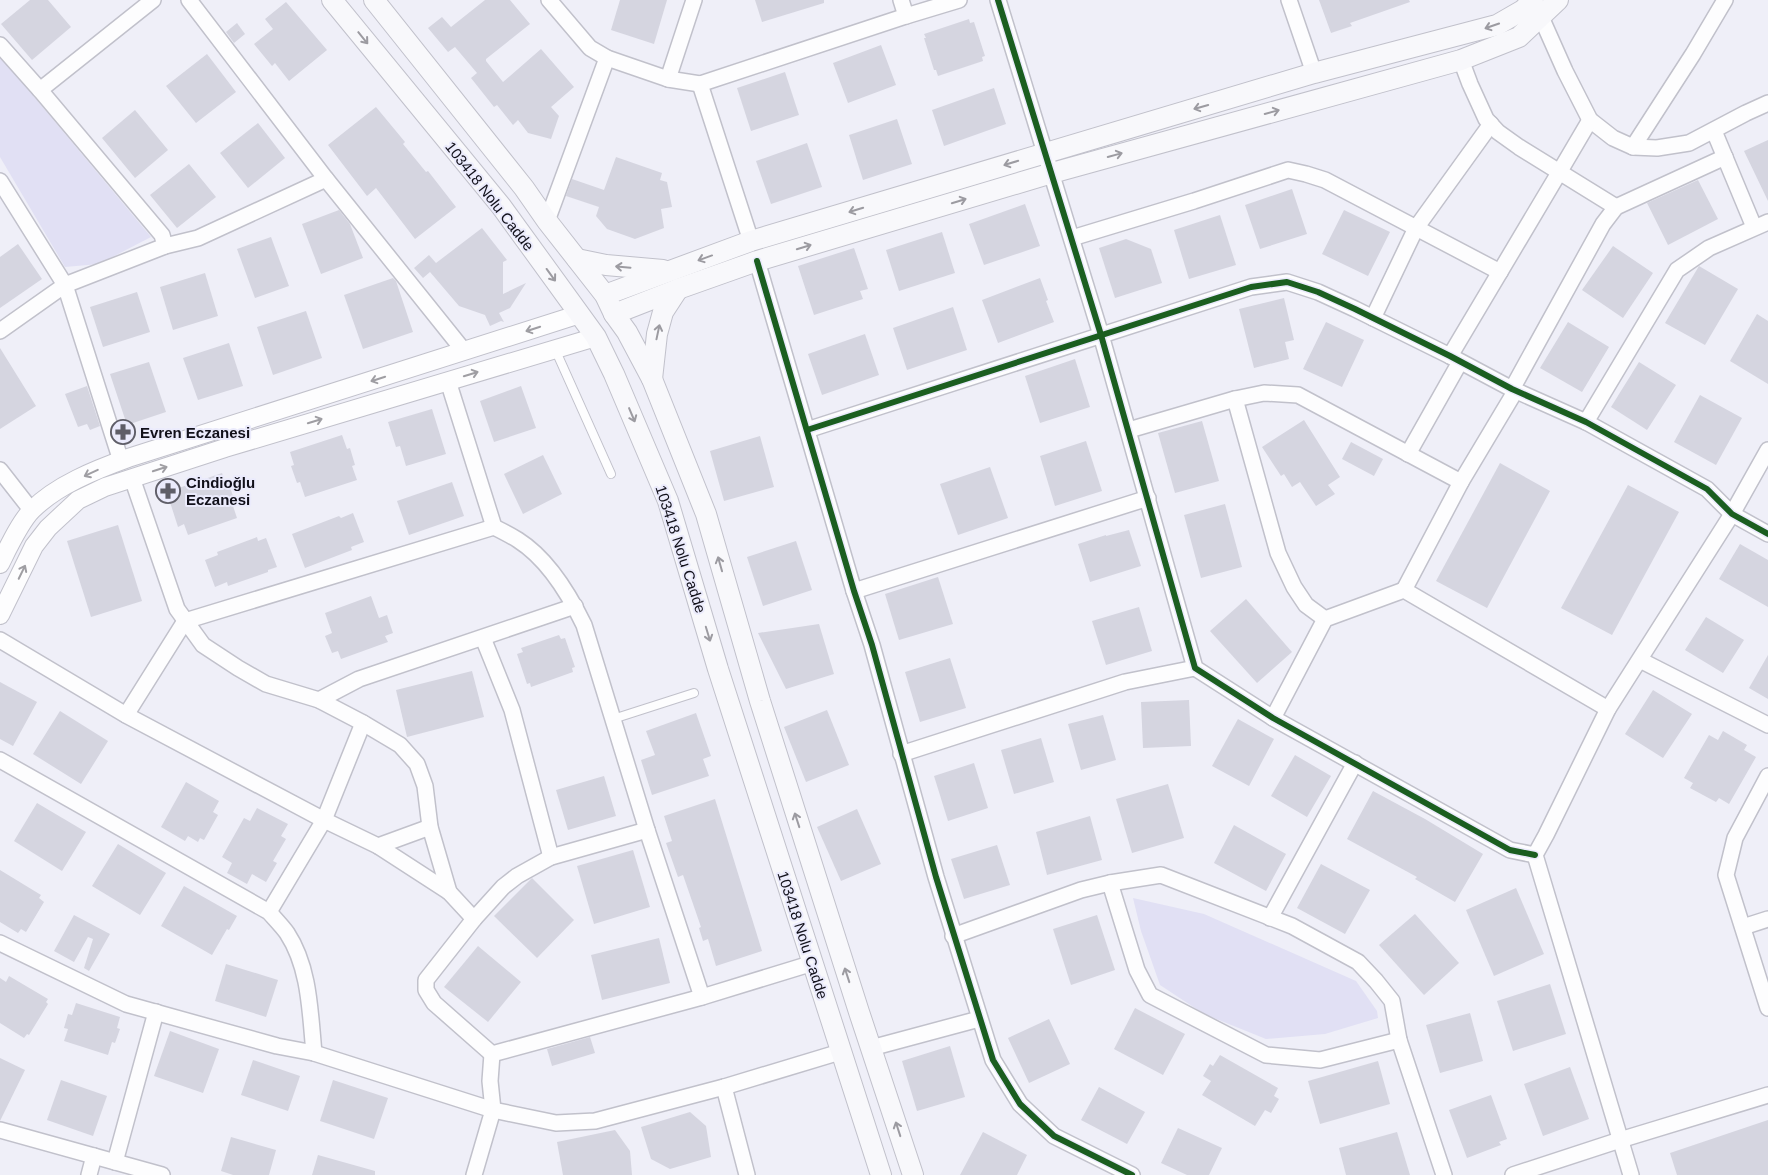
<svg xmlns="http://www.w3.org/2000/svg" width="1768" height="1175" font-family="Arial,sans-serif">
<rect width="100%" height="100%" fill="#efeff8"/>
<g fill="#e1e0f4">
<polygon points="0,56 151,237 99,264 65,267 0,157"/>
<polygon points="1133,898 1204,914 1356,981 1377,1011 1378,1018 1325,1034 1266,1039 1204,1014 1160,985 1141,931"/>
</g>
<g fill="#d5d5e0">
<polygon points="30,0 48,0 71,27 32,60 1,24"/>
<polygon points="485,0 510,0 530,24 486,59 486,61 503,82 541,49 574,87 551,107 559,116 551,139 528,133 518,120 513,125 497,105 494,107 471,78 477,73 455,47 448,52 428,28 442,17 451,27"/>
<polygon points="620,0 667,0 654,44 611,30"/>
<polygon points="755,0 824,0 824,3 762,22"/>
<polygon points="1319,0 1409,0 1410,2 1350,23 1352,26 1331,33"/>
<polygon points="286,2 327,50 289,81 275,63 272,66 254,44 273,29 265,19"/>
<polygon points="969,19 970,23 974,22 985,56 982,57 983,61 938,76 936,70 934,70 924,38 926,38 924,34"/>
<polygon points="237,23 245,34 234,43 226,32"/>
<polygon points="881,45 896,85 848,103 833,63"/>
<polygon points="207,54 236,92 196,123 166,86"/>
<polygon points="785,72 799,115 751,131 737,88"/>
<polygon points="994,88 1006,124 944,146 932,110"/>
<polygon points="376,107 405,142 403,144 426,172 428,171 456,207 415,239 376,188 367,196 328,145"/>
<polygon points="135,110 168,150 135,178 102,138"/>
<polygon points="897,119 912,164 863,180 849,135"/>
<polygon points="258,123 285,158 248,188 220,153"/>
<polygon points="1768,140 1768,201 1744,151"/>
<polygon points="807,143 822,187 771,204 756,161"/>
<polygon points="616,157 662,173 660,180 667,182 672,207 661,209 664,228 635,239 607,229 596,216 599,207 566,196 572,179 604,190"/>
<polygon points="189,164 216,197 177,228 150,195"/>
<polygon points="1698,180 1718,219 1668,245 1647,203"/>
<polygon points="1292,189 1307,234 1260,249 1245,205"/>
<polygon points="1025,204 1040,246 984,265 969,224"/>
<polygon points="339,210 350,224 363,258 321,274 302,224"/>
<polygon points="1344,210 1390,232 1368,276 1322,254"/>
<polygon points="1220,215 1236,265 1189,279 1174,230"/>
<polygon points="482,228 507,260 503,262 503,294 526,283 510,308 499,313 504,322 501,321 490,326 485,315 459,306 430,272 423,278 414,268 429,255 436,263"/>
<polygon points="942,232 955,273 899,291 886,250"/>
<polygon points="271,237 289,286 255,298 237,249"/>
<polygon points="1126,239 1151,249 1162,283 1115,298 1099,248"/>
<polygon points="18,244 42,279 0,308 0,257"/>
<polygon points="1613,246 1653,273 1623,318 1582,290"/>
<polygon points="854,248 868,289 860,291 863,299 814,315 798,266"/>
<polygon points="1699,266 1738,289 1705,345 1665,323"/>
<polygon points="205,273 218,316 173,330 160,287"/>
<polygon points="393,278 396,281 413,332 363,349 344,295"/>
<polygon points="1040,278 1048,300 1046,301 1054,322 998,343 982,300"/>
<polygon points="137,292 150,332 103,347 90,307"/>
<polygon points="1284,298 1294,340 1285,342 1289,359 1254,368 1239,309"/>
<polygon points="953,307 967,350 907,370 893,328"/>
<polygon points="306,311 322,358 273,375 257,327"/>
<polygon points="1757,314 1768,321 1768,384 1730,361"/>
<polygon points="1326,322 1364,340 1342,387 1303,369"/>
<polygon points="1568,322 1609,347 1582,392 1540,368"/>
<polygon points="865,334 879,375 822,395 808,354"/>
<polygon points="229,343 243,386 198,400 183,358"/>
<polygon points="0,348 36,406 0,429"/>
<polygon points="1075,359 1090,407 1040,423 1025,376"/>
<polygon points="149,362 166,412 127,425 110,374"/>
<polygon points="1639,362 1676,385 1647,430 1611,407"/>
<polygon points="87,386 100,426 90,430 87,424 78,427 65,394"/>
<polygon points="521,386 536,428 494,442 480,401"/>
<polygon points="1700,395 1742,418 1716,465 1674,442"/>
<polygon points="432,409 446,454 406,466 400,446 396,447 388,422"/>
<polygon points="1304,420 1340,477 1328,485 1335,494 1316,506 1300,482 1292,487 1284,474 1281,476 1262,447"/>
<polygon points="1202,421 1219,481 1175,493 1158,433"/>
<polygon points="342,435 347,449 350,448 355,465 352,466 357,480 305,497 300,482 297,483 291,466 294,465 290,452"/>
<polygon points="760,436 774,487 724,501 710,451"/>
<polygon points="1086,441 1102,491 1055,506 1040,456"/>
<polygon points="1351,442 1383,459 1374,476 1342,459"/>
<polygon points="543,455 562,494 523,514 504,474"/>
<polygon points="1500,463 1550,491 1487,608 1436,581"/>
<polygon points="990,467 1008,518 958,535 940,484"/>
<polygon points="222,473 225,482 228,481 236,505 233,506 237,518 188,535 184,524 178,527 169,499 175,497 173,490"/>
<polygon points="452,482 464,516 409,535 397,501"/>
<polygon points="1628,485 1679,512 1612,635 1561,608"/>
<polygon points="1225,504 1242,567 1201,578 1184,515"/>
<polygon points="353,513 364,542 351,547 352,550 305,568 292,534 339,516 341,518"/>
<polygon points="118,525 142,601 91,617 67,541"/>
<polygon points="1129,530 1141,566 1090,582 1078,544 1106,535 1106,536"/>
<polygon points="257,537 258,541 266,538 277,567 268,570 268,572 228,586 227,582 215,587 205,560 218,555 217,552"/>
<polygon points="796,541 812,590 763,606 747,557"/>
<polygon points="1740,544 1768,560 1768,607 1719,579"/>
<polygon points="938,577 953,624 899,640 885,594"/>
<polygon points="371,596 379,618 387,615 393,633 385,636 388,642 341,659 338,651 332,653 325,636 332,633 325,613"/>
<polygon points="1246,599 1292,652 1257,683 1210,631"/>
<polygon points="1139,607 1152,651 1106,665 1092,621"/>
<polygon points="1706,617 1744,640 1723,673 1685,650"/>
<polygon points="819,624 834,674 786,689 758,633"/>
<polygon points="559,635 561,639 565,638 575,667 572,668 573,672 531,687 530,683 527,684 517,654 523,652 521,648"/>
<polygon points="1768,655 1768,699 1749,688"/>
<polygon points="950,658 966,708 920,722 905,672"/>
<polygon points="472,671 484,717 407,737 396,690"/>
<polygon points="0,682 37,702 13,746 0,739"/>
<polygon points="1653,690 1692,714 1663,758 1625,734"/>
<polygon points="1189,700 1191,746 1143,748 1141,702"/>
<polygon points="827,710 849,765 806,782 784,727"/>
<polygon points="60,711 108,741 81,784 33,754"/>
<polygon points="696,713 711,756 703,759 709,776 652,795 641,760 655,755 646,731"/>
<polygon points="1103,715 1116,760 1081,770 1068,724"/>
<polygon points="1238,719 1274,739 1249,786 1212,766"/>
<polygon points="1723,731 1747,745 1744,750 1756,757 1729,804 1719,798 1716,802 1690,788 1693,783 1684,778 1709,735 1718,740"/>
<polygon points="1041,738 1054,782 1014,794 1001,750"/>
<polygon points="1295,755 1331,776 1307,817 1271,796"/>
<polygon points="974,763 988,808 948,821 934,776"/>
<polygon points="604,776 616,816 568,830 556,790"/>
<polygon points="186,782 219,801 213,812 218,815 204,840 200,838 198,842 188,836 185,841 161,827"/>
<polygon points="1168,784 1184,838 1132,853 1116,799"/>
<polygon points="1373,791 1425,819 1483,854 1455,902 1415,879 1417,877 1347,839"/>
<polygon points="715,799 762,951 716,966 708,939 703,941 699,928 701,927 683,875 678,877 666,843 672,841 664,816"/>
<polygon points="37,803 86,832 62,871 14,841"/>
<polygon points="257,808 288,824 281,836 286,839 273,861 277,863 266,882 252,874 247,884 227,873 232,863 222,857 244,818 250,821"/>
<polygon points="857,809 881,864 841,881 817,827"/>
<polygon points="1090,816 1102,860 1047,875 1036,832"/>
<polygon points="1234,825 1286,854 1266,891 1214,863"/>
<polygon points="118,844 166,873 140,915 92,886"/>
<polygon points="997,845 1010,885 964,899 951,859"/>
<polygon points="633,850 650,907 594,924 577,866"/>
<polygon points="1321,864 1370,890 1345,934 1297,908"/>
<polygon points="0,870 41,895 39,898 44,902 26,932 21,929 18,933 0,922"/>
<polygon points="532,878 574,920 537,958 494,916"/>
<polygon points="184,886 237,916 229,930 227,929 212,955 161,926"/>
<polygon points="1516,888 1544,954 1494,976 1466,910"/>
<polygon points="1415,914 1459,963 1424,995 1379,945"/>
<polygon points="74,915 110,934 89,971 84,968 93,939 88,937 74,962 54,951"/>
<polygon points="1097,915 1115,970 1071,985 1053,929"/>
<polygon points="659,938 670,983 602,1000 591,955"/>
<polygon points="478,946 521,982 488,1022 444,987"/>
<polygon points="226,964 278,980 266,1017 215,1001"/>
<polygon points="9,976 48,999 46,1002 48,1004 29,1035 27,1034 24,1038 0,1023 0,978 6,982"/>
<polygon points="1550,984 1566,1034 1513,1051 1497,1001"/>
<polygon points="76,1003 120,1017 117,1028 120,1029 115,1043 112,1042 108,1055 64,1041 68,1029 64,1028 68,1014 72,1015"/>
<polygon points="1135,1008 1185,1034 1163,1075 1114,1049"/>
<polygon points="1470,1013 1483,1061 1440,1073 1426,1025"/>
<polygon points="1049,1019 1070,1064 1029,1083 1008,1038"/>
<polygon points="170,1031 219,1049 203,1093 154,1076"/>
<polygon points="590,1037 595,1053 552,1066 547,1049"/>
<polygon points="950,1046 965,1097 917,1111 902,1061"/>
<polygon points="1220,1055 1278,1088 1274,1096 1279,1099 1271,1113 1265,1110 1255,1126 1202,1095 1211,1081 1203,1076 1210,1064 1213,1066"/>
<polygon points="0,1058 25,1070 0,1121"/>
<polygon points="253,1060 300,1076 288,1111 241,1095"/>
<polygon points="1378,1061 1390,1104 1320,1124 1308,1081"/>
<polygon points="1570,1067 1589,1119 1543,1136 1524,1084"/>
<polygon points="61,1080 107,1096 93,1136 47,1120"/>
<polygon points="333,1080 388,1098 374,1139 320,1121"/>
<polygon points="1099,1087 1145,1112 1127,1144 1081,1120"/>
<polygon points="1491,1095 1507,1139 1499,1142 1501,1145 1467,1158 1449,1110"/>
<polygon points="690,1112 706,1126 711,1157 670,1169 651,1159 641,1127"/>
<polygon points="1768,1120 1768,1175 1677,1175 1670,1153"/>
<polygon points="1178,1128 1222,1148 1209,1175 1187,1175 1161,1163"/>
<polygon points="615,1130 630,1151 632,1175 563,1175 557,1142"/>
<polygon points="983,1132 1027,1155 1017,1175 960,1175"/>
<polygon points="1397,1132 1410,1175 1346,1175 1339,1148"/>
<polygon points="231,1137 276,1150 269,1175 233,1175 221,1171"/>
<polygon points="318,1155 375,1171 375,1175 312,1175"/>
</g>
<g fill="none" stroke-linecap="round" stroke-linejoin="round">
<defs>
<g id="service">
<polyline points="555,349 611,474"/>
<polyline points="613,719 694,693"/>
</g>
<g id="minor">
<polyline points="189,0 326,179 464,351"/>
<polyline points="549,0 590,48 607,58 668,79 700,84 906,16 959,0"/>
<polyline points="901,0 906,16"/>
<polyline points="998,0 1101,335 1195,668 1273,718 1510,850 1535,855"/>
<polyline points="1289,0 1314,73"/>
<polyline points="1541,17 1565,71 1590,120 1613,138 1633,147 1657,148 1689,143 1746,113 1768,103"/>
<polyline points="0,45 40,90 162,235 165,246"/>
<polyline points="1461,60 1470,84 1486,119 1498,132 1519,147 1616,207"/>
<polyline points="668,79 694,0"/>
<polyline points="700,84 751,241"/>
<polyline points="40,90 153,0"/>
<polyline points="1714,131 1754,227"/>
<polyline points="1633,147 1693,54 1725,0"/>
<polyline points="0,181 65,285 121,461"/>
<polyline points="547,221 607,58"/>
<polyline points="1072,238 1194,201 1288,170 1306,174 1325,180 1500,272"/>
<polyline points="757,261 854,591 872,645 936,877 993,1060 1020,1104 1054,1136 1132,1175"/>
<polyline points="1373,318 1416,228 1491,124"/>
<polyline points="0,331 65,285 165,246 198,238 326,179"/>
<polyline points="1450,356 1560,171 1590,120"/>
<path d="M448,381L494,527C502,531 510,535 518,540C548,559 569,594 584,625L647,830L702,997"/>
<polyline points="1512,389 1603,224 1616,207 1725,157"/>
<polyline points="1235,399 1278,553 1294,587 1306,605 1325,619"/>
<polyline points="1586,422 1677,270 1709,248 1768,222"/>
<polyline points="807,430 1251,287 1287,282 1318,292 1355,309 1450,356 1512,389 1586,422 1707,489 1732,514 1768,534"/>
<polyline points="1129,430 1235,399 1264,393 1298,395 1461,482"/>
<polyline points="1408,454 1460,362"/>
<polyline points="0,470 32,511"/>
<polyline points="132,478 177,609 203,645 238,668 266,684 319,700 363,723 400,745 417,764 425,786 430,827 449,892"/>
<polyline points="1404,590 1461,482 1516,390"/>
<polyline points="854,591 1148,498"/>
<polyline points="483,638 512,710 551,857"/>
<polyline points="0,640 126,715 324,820 378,846 449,892 474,919"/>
<polyline points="1640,660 1768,725"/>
<polyline points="319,700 359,679 575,606"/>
<polyline points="126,715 185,621 494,527"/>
<polyline points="1273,718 1325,619 1404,590 1608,709"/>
<polyline points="901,754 1125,682 1195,668"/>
<path d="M0,760L269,912C275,919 282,926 287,933C310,968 310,1013 314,1053"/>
<polyline points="1768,776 1735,838 1726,875 1768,1008"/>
<polyline points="647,830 551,857 517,876 503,887 474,919 426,980 426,990 434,1003 492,1054 702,997 813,963"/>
<polyline points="378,846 430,827"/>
<polyline points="1110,883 1137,970 1150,995 1266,1055 1320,1060 1399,1040"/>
<polyline points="269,912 324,820 363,723"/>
<polyline points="1270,918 1355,763"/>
<polyline points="1743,927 1768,919"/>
<polyline points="953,936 1081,890 1110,883 1161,875 1292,926 1358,962 1376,981 1392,1001 1399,1040 1444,1175"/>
<polyline points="0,943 126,1004 277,1046 314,1053 493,1110 556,1123 595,1121 724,1087 840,1052"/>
<polyline points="871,1048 979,1019"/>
<polyline points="724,1087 747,1175"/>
<polyline points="0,1130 162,1175"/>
<polyline points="115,1162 156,1012"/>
<polyline points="89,1175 94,1156"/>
<polyline points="474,1175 493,1110 490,1081 492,1054"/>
<polyline points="1513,1175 1620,1140 1768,1095"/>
<polyline points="1631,1175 1535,855 1546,835 1608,709 1732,514 1768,450"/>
</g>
<g id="tertiary">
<path d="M0,564C8,548 20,522 32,510C57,485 95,470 128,458L580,314"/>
<polyline points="0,615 34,546 48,528 78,500 105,487 225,448 596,337"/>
</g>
<g id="secondary">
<polyline points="332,0 501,206 596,337 614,374 668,501 718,669 881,1175"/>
<polyline points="374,0 524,188 547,221 605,295 614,314 627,332 652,379 706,514 760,701 859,1012 913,1175"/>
<polyline points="577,259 606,265 663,270"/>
<polyline points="605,295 751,241 1314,73 1497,25 1523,10 1533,0"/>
<polyline points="614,314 678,289 757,261 1052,173 1461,60 1519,37 1558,0"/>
<polyline points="652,379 657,334 663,312 678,289"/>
</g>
</defs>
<use href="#service" stroke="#c1c1cb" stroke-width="10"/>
<use href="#minor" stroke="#c1c1cb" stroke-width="18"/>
<use href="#tertiary" stroke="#c1c1cb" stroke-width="20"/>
<use href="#secondary" stroke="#c1c1cb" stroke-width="22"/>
<use href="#service" stroke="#fdfdfe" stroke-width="8"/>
<use href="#minor" stroke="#fdfdfe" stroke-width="15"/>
<use href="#tertiary" stroke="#fdfdfe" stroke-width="18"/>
<use href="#secondary" stroke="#f8f8fb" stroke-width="20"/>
<defs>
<g id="cycleway">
<polyline points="998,0 1101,335 1195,668 1273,718 1510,850 1535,855"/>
<polyline points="757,261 854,591 872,645 936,877 993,1060 1020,1104 1054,1136 1132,1175"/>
<polyline points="807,430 1251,287 1287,282 1318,292 1355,309 1450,356 1512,389 1586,422 1707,489 1732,514 1768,534"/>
</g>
</defs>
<use href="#cycleway" stroke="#ebebfc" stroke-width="9"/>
<use href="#cycleway" stroke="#1b5e20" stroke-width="6"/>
</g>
<defs><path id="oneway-shaft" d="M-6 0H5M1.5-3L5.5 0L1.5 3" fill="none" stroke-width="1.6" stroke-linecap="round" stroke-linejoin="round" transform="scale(1.25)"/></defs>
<g stroke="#9c9ba1">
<use href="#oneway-shaft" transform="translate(1492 26) rotate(161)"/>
<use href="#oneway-shaft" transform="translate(363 38) rotate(51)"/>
<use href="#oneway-shaft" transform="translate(1201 107) rotate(164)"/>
<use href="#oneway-shaft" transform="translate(1272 112) rotate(-15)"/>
<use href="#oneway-shaft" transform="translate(1115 155) rotate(-15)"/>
<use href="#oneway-shaft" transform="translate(1011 163) rotate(163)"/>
<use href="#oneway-shaft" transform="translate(959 201) rotate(-17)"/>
<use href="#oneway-shaft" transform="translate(856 210) rotate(163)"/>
<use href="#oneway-shaft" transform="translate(804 247) rotate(-17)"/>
<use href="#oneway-shaft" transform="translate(705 258) rotate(160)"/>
<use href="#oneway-shaft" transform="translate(623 267) rotate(-175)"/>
<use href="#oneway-shaft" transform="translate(551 275) rotate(54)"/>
<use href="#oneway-shaft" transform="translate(658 332) rotate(-78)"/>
<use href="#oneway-shaft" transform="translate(632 415) rotate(67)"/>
<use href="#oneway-shaft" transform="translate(720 564) rotate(-106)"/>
<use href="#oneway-shaft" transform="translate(708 634) rotate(73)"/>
<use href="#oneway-shaft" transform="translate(797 820) rotate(-108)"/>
<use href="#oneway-shaft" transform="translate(847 975) rotate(-108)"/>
<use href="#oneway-shaft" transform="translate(898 1129) rotate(-108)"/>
</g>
<g stroke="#9f9ea3">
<use href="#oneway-shaft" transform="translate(533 329) rotate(162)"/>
<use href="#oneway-shaft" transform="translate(471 374) rotate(-17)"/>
<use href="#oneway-shaft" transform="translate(378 379) rotate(162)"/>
<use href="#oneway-shaft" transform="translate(315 421) rotate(-17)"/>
<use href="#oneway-shaft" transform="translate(160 469) rotate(-18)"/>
<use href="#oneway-shaft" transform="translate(91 473) rotate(155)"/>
<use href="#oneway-shaft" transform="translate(22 572) rotate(-64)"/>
</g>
<defs>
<symbol id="pharmacy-ring" viewBox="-11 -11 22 22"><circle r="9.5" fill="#ebebfc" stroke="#5f5e68" stroke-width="1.5"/><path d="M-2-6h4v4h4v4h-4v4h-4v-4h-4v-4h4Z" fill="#5f5e68"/></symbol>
</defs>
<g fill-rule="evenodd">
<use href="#pharmacy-ring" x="109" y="418" width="28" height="28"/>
<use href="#pharmacy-ring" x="154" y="477" width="28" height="28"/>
</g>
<g text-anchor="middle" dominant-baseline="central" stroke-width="4" stroke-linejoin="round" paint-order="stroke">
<g font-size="15" fill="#11101a" stroke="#ebebfc">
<text transform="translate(490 196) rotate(52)">103418 Nolu Cadde</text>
<text transform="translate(681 549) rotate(72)">103418 Nolu Cadde</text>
<text transform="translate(803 935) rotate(72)">103418 Nolu Cadde</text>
</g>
<g font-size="15" font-weight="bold" fill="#11101a" stroke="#ebebfc" text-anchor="start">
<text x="140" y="432">Evren Eczanesi</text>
<text x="186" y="482">Cindioğlu<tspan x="186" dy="17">Eczanesi</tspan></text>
</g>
</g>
</svg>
